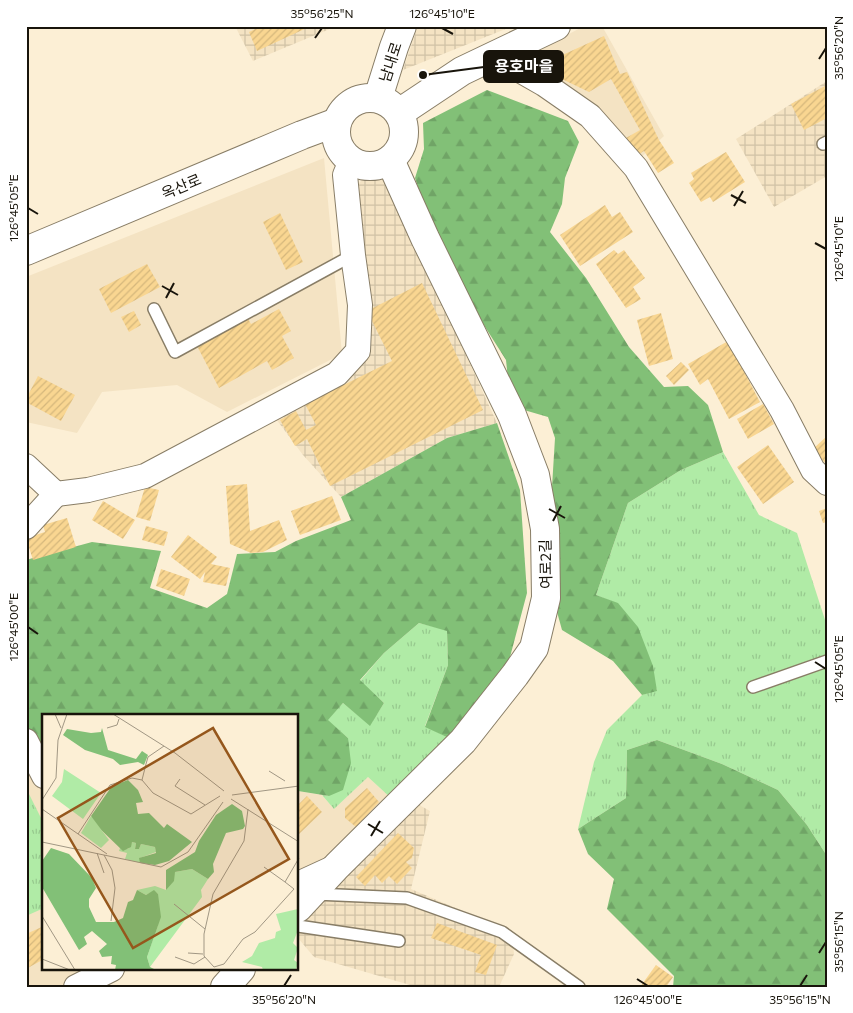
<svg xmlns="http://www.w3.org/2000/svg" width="853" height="1013" font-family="Commissioner,'Noto Sans KR',sans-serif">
<defs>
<pattern id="industrial-grid" width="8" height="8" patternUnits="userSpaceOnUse" patternTransform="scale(1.25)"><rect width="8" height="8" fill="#f4e3c3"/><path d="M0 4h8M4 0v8" fill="none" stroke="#d0c2a6"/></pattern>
<pattern id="grass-tufts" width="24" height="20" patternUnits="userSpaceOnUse" patternTransform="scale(1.25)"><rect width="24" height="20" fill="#b0eba6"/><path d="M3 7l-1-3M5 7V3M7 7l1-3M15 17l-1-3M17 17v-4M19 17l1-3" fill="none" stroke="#97c98e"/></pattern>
<pattern id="forest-firs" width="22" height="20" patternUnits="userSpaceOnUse" patternTransform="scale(1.25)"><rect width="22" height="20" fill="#82c077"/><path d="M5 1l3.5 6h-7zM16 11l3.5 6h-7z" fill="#70a466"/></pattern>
<pattern id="building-hatch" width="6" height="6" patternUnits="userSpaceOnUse" patternTransform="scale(1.25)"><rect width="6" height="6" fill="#f9d691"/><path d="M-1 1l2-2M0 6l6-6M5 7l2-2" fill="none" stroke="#d5b77c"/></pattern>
</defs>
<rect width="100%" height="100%" fill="#fcefd5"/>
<g fill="#f4e3c3">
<polygon points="584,26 602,26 664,136 638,160 619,134 595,104 522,59"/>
<polygon points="324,158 342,354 227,412 177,385 102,392 77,433 26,422 26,277"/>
<polygon points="26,761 44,795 44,969 95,969 58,987 26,987"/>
<polygon points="368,777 392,799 331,856 298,874 298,791 322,795 334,809"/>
</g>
<g fill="url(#industrial-grid)">
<polygon points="235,26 337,26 253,61"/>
<polygon points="418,26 513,26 403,70"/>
<polygon points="827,81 827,176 774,207 736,139"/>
<polygon points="366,175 384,175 497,423 447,438 341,497 303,455 273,415 365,359 354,189"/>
<polygon points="412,801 430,811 411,889 512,932 514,954 499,987 417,987 314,957 298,938 298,931 330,886"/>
</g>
<g fill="url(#grass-tufts)">
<polygon points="723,452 759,515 797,533 827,626 827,856 807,825 778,790 722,764 657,740 627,750 626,798 578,829 594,762 607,730 642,695 657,690 618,604 596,595 628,503 681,470"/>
<polygon points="419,623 447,630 448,665 425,726 451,739 392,799 368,777 334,809 322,795 329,796 348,738 327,720 343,703 370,725 384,703 360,681 384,653"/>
<polygon points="26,788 44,824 44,908 26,916"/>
</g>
<g fill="url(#forest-firs)">
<polygon points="487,90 568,121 579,142 565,178 562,204 550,232 586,278 629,347 664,387 688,386 708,405 723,452 681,470 628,503 596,595 618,603 638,627 653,666 657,691 642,695 613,661 562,630 554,601 555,557 552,487 555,438 548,417 524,410 509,389 506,360 475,311 432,229 415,178 424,149 423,123"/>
<polygon points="497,423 520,490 527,593 506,672 451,739 425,727 448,665 447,631 419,623 384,653 360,680 384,703 370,726 343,703 328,720 348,738 351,763 343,790 329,796 298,791 298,716 44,716 44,761 26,725 26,560 92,542 161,551 150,588 207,608 227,594 237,554 275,552 296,541 351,520 341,497 447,438"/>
<polygon points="657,740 722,764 778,790 807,825 827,856 827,987 673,987 674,976 607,909 614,879 588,854 578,829 626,798 627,750"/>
</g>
<g fill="url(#building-hatch)">
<polygon points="262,26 311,26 257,51 249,32"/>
<polygon points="604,36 620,74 627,72 659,140 674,163 658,173 644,151 636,156 626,138 640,130 611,79 589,92 564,80 552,76 545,63"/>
<polygon points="827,85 827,118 804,130 791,104"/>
<polygon points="726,152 745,182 713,202 710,197 701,202 689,183 694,179 691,173"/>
<polygon points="605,205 612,217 620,212 633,232 580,266 560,235"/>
<polygon points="280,213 303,262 286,270 263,222"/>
<polygon points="614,250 618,254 624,250 645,278 633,287 641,299 626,308 596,264"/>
<polygon points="147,264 160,287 111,313 99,289"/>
<polygon points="422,283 483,410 330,486 307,439 295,446 280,420 296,411 306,430 316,425 305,404 392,361 367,311"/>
<polygon points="279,309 291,331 282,336 294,358 272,370 267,361 219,388 196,344 247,317 251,324"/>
<polygon points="134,311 141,325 129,332 121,317"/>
<polygon points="661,313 673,359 649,366 637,320"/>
<polygon points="728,341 760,402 729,419 708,379 700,385 688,364"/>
<polygon points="681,362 689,370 674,385 666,376"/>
<polygon points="38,376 75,395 61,421 26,402 26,399"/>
<polygon points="763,404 774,424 748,439 737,419"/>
<polygon points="827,436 827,465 813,449"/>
<polygon points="768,445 794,482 763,504 737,467"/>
<polygon points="247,484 250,531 279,520 287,540 263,552 251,553 230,544 226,486"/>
<polygon points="145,487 159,490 150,521 136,517"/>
<polygon points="332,496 341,520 300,535 291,511"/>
<polygon points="103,501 135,520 123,539 92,520"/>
<polygon points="827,508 827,522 823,523 819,511"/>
<polygon points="67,518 76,547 33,560 26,538 45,532 43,525"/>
<polygon points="146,526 168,532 164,546 142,540"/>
<polygon points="188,535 217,557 211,564 230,568 226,586 203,582 205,572 200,579 171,557"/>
<polygon points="161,569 190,579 184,596 156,586"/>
<polygon points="367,788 379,802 356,827 345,818 345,808"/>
<polygon points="307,796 322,812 298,835 298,805"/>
<polygon points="398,833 414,848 412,858 406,862 412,868 397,884 389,876 382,883 375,875 365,886 356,877"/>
<polygon points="437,923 497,945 486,975 475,972 481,955 431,938"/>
<polygon points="44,926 44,959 26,969 26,934"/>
<polygon points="656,965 673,977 666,987 640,987"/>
</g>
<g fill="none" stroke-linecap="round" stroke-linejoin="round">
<defs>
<g id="service">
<polyline points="823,144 827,142"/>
<polyline points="154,309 175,352 353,255"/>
<polyline points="753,687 827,661"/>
<polyline points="315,894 407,898 502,932 579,987"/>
<polyline points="298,926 399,941"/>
</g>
<g id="minor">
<polyline points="495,56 544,84 590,116 636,168 782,410 813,470 827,483"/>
<polyline points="26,466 56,494 88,490 145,476 337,374 358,351 360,305 353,255 345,175 351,161"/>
<polyline points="26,527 56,494"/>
<polyline points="26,741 44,776"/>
<polyline points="298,884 335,867"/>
<polyline points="76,987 112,969"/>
</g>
<g id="tertiary">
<polyline points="378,98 394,47 402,26"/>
<polyline points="298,908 337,866 463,741 515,675 534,648 546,598 545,529 535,475 512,415 425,238 390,160"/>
<polyline points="225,987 241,969"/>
</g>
<g id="secondary">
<circle cx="370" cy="132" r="34"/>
<polyline points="399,113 462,71 556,26"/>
<polyline points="26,251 302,135 337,122"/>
</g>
</defs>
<use href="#service" stroke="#887d66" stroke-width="14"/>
<use href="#minor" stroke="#887d66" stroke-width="26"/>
<use href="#tertiary" stroke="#887d66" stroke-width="30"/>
<use href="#secondary" stroke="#887d66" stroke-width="30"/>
<use href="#service" stroke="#fff" stroke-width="11"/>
<use href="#minor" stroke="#fff" stroke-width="24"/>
<use href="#tertiary" stroke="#fff" stroke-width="28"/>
<use href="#secondary" stroke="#fff" stroke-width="28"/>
</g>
<path fill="none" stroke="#18140b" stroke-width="2" d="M442,28L453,34M315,38L322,28M819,59L826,48M731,195L746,203M734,206L743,191M28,208L38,214M815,243L826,249M162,286L178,295M166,298L174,283M549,509L565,518M553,521L561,506M28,627L38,634M815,662L826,669M368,824L383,833M371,836L380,821M819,953L826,942M637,979L648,986M284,986L291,975M800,986L807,975"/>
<g text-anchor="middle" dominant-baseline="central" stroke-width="4" stroke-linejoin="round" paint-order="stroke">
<g font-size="15" fill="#18140b" stroke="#fff">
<text transform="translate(390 62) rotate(-72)">남내로</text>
<text transform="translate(181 186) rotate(-23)">옥산로</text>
<text transform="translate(545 564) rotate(-91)">여로2길</text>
</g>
</g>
<g transform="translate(42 714)">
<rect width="256" height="256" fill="#fcefd5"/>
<path d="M22,55L59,79L41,105L10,82L20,68ZM90,128L94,129L93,135H97L99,130L113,133L114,138L98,144V149L83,145L85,139L77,137L78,134L86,135ZM150,155L166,165L159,176L160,183L108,253L105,243L116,211V180L112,177L104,181L95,176L113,172L124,176L133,158ZM256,195V216L251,229L256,234L252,246L256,249L254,255L221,256L220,253L200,248L210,242L217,229L233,224L234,218L239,216L234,200Z" fill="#b0eba6"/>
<path d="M60,14L66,36L94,45L100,37L106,41L102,51L96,48L78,51L71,45L43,36L21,21L25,15L49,19L59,18ZM86,66L96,76L101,88L94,89L96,100L107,99L122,114L125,110L150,128L127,147L113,151L98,149L97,144L114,139L113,133L99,130L97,135H93L94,129L90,128L89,133L81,137L52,109L49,102L70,72ZM190,90L200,97L203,112L201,115L184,119L171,150L172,158L166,165L150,155L133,158L132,167L124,176V156L153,138L157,127L174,101ZM9,134L27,140L50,164L54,174L47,185V193L54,208H72L81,204L86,188L91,186L95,176L104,181L112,176L116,180L119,203L105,243L108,253L114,256H73L74,251L69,250L70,242L60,243L57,237L65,230L50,217L42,223L45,230L37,236L0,173V147Z" fill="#82c077"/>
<path d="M49,102L67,126L59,134L39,119Z" fill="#b0eba6"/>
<path fill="none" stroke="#a19784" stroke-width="1" d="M13,0L19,14M71,0L133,39L182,77M65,14L75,11L77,5M122,32L106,43L104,50L100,66L111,79L149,100L178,82M227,57L243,67M138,65L133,72L163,91M190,81L257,72M189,85L257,128M0,86L14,64L16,26L25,0M0,95L65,140M206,95L202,127L171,180L162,220V242L172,253L182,250L201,225L213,218L252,175L243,168L257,144M36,120L68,71L90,64L100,66M0,128L119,153L146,138L181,88M55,139L62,159M62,141L70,156L73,174L69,207M222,153L243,168M132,190L163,215M0,202L33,256M146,239L161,240M133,243L152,250L163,243M0,245L28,256"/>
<path fill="#95571c" fill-opacity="0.15" stroke="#95571c" stroke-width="2.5" d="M171,14L247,145L91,234L16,104Z"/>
<rect width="256" height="256" fill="none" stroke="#18140b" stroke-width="2.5"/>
</g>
<path fill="none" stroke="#18140b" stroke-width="2" d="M423 75L484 67"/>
<circle fill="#18140b" stroke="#fff" stroke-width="2" cx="423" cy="75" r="5"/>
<rect fill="#18140b" stroke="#18140b" stroke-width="2" x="484" y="51" width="79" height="31" rx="5"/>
<g font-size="16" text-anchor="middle" font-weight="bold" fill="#fff">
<text x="524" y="72">용호마을</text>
</g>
<rect width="853" height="1013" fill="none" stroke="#ffffff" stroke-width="55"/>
<rect x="28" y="28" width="798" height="958" fill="none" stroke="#18140b" stroke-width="2"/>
<g font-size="12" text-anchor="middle" fill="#18140b">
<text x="322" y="18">35°56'25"N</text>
<text x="442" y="18">126°45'10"E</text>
<text transform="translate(839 48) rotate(-90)" y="4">35°56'20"N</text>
<text transform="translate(14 208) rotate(-90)" y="4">126°45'05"E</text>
<text transform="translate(839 249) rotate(-90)" y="4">126°45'10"E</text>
<text transform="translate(14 627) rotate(-90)" y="4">126°45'00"E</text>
<text transform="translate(839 669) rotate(-90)" y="4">126°45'05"E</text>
<text transform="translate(839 942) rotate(-90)" y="4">35°56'15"N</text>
<text x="284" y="1004">35°56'20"N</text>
<text x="648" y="1004">126°45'00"E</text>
<text x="800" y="1004">35°56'15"N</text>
</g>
</svg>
